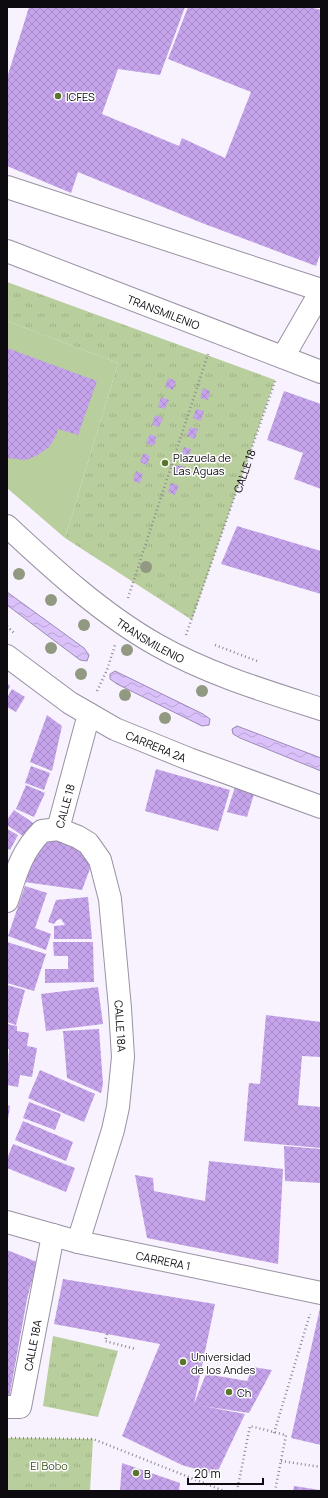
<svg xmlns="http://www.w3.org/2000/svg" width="328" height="1498" font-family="Manrope,sans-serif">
<defs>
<pattern id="grass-tufts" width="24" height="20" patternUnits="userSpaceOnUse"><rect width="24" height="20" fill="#b9ce9d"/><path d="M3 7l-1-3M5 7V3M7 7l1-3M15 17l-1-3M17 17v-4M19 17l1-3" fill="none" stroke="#9eb086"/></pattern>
<pattern id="water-waves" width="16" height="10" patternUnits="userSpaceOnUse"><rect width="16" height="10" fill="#dac1fa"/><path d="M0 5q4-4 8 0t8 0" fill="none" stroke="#baa4d5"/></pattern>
<pattern id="building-cross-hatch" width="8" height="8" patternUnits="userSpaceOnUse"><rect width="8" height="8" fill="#c5a4eb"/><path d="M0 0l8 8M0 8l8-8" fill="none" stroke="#a88cc8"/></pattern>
</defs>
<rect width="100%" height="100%" fill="#f7f2fd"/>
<g fill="url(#grass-tufts)">
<polygon points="7,282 275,380 192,620 65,538 118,363 7,321"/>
<polygon points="53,1336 118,1351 98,1417 43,1406"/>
<polygon points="7,1438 93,1439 90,1491 7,1491"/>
</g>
<polygon fill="#b9ce9d" points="7,321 118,363 65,538 7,488"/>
<g fill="url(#water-waves)" stroke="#9c8ab4">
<polygon points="7,592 84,648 89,655 87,661 80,660 7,605"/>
<polygon points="115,671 203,714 210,719 209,725 202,726 117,684 110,679 110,674"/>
<polygon points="237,726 321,758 321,771 240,738 233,734 232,729"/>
</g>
<g fill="url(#building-cross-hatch)">
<polygon points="29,7 185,7 160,75 118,69 102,114 179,146 182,138 225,158 251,92 168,59 188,7 310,7 321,10 321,252 316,266 202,223 78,172 71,193 7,166 7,78"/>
<polygon points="7,348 97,381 78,435 58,429 56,436 49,447 38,455 26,460 7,458"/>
<polygon points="168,378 176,381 173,390 165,387"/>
<polygon points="203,388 210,391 208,400 200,398"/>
<polygon points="284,391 321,404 321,489 294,479 303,453 267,440"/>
<polygon points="161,397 169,400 165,409 158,407"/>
<polygon points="196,409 204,411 201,421 193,418"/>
<polygon points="155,415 163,418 159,427 152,425"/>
<polygon points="190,427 198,429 195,439 187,436"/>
<polygon points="150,434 157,437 154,446 146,443"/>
<polygon points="184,447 191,449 188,459 181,456"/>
<polygon points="143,453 150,456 147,465 140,462"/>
<polygon points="177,465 185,467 181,477 174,474"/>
<polygon points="136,471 143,474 140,483 133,481"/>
<polygon points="171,483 179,486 175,495 168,492"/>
<polygon points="237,526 321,551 321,594 221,564"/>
<polygon points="7,683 10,686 7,692"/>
<polygon points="12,689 25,697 16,712 7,707 7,698"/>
<polygon points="47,715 62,726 52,771 30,762"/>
<polygon points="31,766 50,773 44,790 25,783"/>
<polygon points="156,769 230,790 218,831 145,811"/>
<polygon points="26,785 45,793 34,817 16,809"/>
<polygon points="235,787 254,794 247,817 227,812"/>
<polygon points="14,810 35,824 26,838 7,825 7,820"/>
<polygon points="7,829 18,835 10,850 7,848"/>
<polygon points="72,835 91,866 82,890 24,882 35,844"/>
<polygon points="25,886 47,893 35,928 51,934 46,950 8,936"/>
<polygon points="88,897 92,939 54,939 54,926 65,925 61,919 57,920 54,924 48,922 56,900"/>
<polygon points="7,942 46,954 34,991 7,983"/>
<polygon points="53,942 93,942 94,982 45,983 45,969 68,969 68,956 54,956"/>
<polygon points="7,985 25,990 16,1025 7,1022"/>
<polygon points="98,987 103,1024 46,1031 41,994"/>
<polygon points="266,1015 321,1022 321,1057 302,1056 298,1105 321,1107 321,1148 244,1141 249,1083 260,1084"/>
<polygon points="7,1024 17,1026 17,1031 29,1033 27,1046 37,1048 32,1077 20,1075 18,1087 7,1085 9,1049 7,1049"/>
<polygon points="99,1029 103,1084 101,1093 67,1078 63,1031"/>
<polygon points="40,1070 95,1094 84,1122 28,1098"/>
<polygon points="29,1102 61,1114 55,1130 23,1118"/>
<polygon points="7,1105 10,1106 8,1119 7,1119"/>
<polygon points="23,1121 73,1142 66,1161 15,1140"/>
<polygon points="13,1144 75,1168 66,1192 7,1168 7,1159"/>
<polygon points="284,1146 321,1149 321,1183 285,1181"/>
<polygon points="209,1161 283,1169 278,1264 147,1238 135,1175 153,1178 154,1191 205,1201"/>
<polygon points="7,1250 37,1262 27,1299 9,1398 7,1398"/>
<polygon points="63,1279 215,1304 194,1404 206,1374 247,1381 253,1367 272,1370 249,1413 203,1406 245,1414 216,1475 182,1465 122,1436 160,1344 54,1324"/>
<polygon points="320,1308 321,1308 321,1445 291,1438"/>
<polygon points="122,1463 180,1483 179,1491 120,1491"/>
<polygon points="294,1486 320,1490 320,1491 293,1491"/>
</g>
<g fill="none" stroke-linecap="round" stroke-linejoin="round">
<defs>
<g id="minor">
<polyline points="7,187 321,290"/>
<path id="s2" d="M7,251L321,372"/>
<polyline points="283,357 321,291"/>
<path id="s3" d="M7,526C52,568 102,614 157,645C208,674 265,691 321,709"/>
<path id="s4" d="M7,656L70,703L115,729L189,759L321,807"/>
<path id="s5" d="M58,829L89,714"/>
<path id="s6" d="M7,901C16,873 21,852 42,831L58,829L78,837L88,843L100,860L110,899L120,1008L123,1057L118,1107L113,1130L78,1242"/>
<path id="s7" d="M7,1222L78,1242L321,1293"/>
<path id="s8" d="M7,1407H20L53,1235"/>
</g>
</defs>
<use href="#minor" stroke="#9992a3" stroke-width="24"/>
<g stroke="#8c8891" stroke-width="2.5" stroke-dasharray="1 3" stroke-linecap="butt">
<polyline points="128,598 208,354"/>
<polyline points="7,626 14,633"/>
<path id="s1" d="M186,635L276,379"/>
<polyline points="215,645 257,661"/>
<polyline points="97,691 107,670 115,645"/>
<polyline points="107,1334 105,1341 136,1349"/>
<polyline points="274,1433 310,1314"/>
<polyline points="7,1438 93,1439 224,1491"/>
<polyline points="281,1461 321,1467"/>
<polyline points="237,1491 250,1426 286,1435 275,1491"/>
</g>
<use href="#minor" stroke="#fff" stroke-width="22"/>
</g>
<g fill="#919982">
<circle cx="146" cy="567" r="6"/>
<circle cx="19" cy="574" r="6"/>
<circle cx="51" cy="600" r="6"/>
<circle cx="84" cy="625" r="6"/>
<circle cx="51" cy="648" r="6"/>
<circle cx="127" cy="650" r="6"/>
<circle cx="81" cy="674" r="6"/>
<circle cx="202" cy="691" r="6"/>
<circle cx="125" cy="695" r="6"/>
<circle cx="165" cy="718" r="6"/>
</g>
<g fill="#5a762a" stroke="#fff" stroke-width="1.5">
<circle cx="58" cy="96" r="4"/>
<circle cx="165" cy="463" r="4"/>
<circle cx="183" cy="1362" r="4"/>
<circle cx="229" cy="1392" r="4"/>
<circle cx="136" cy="1473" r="4"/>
</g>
<g text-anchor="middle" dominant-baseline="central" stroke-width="3" stroke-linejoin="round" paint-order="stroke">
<g font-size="11" fill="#0d0a10" stroke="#fff" text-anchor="start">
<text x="66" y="96">ICFES</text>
<text x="173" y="457">Plazuela de<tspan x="173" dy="13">Las Aguas</tspan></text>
<text x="191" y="1356">Universidad<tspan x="191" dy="13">de los Andes</tspan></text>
<text x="237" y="1392">Ch</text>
<text x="144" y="1473">B</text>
</g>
<g font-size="11" fill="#0d0a10" stroke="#fff">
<text stroke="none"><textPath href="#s2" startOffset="168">TRANSMILENIO</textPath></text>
<text stroke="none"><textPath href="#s1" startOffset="174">CALLE 18</textPath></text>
<text stroke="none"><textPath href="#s3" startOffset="184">TRANSMILENIO</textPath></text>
<text stroke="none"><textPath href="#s4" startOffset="175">CARRERA 2A</textPath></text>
<text stroke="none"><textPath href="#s5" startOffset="24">CALLE 18</textPath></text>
<text stroke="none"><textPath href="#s6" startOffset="317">CALLE 18A</textPath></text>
<text stroke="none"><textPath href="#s7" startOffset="161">CARRERA 1</textPath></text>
<text stroke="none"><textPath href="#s8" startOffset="76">CALLE 18A</textPath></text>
</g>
<g font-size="11" fill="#3e511d" stroke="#fff">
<text x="49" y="1465">El Bobo</text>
</g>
</g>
<rect width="328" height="1498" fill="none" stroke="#0d0a10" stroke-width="16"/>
<path d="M188 1478v6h75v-6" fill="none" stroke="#0d0a10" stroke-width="2"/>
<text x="194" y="1478" font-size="12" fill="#0d0a10" stroke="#ffffff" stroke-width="3" paint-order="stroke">20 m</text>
</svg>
